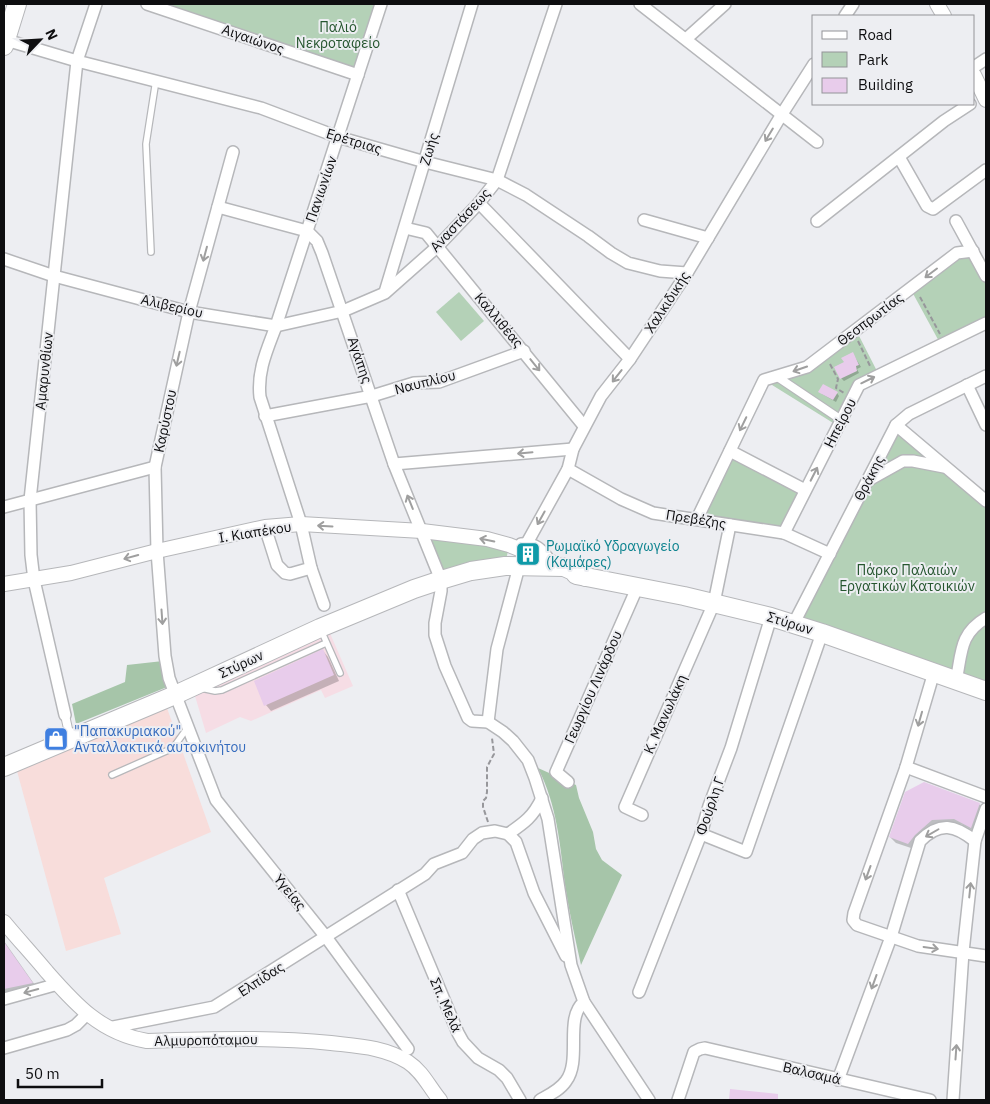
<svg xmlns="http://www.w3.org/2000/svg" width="990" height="1104" font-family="'IBM Plex Sans',sans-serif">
<rect width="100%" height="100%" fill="#edeef2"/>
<polygon fill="#f6dde5" points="329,631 353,686 325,698 321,690 251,721 240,717 206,733 195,696 232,675"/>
<polygon fill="#f8dddb" points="167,708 211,832 104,878 121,934 66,951 17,771"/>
<g fill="#b4d1b7">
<polygon points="155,4 381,4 358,75"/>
<polygon points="973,251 986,276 986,323 941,345 910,288 957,253"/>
<polygon points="459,292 484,321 461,341 436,312"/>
<polygon points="856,330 879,375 859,385 838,426 764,380 807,367"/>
<polygon points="896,425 986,501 986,691 795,623"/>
<polygon points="730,451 805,490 784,533 697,519"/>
<polygon points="422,531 509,545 505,566 441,580"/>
</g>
<g fill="#a6c5a9">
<polygon points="163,661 167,687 76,724 72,704 125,682 127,665"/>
<path d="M538,768L576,785L579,798L593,832L596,849L602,860L622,875L581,965C575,938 569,911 565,885C560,844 557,805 538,768Z"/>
</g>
<g fill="#0003">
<polygon points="853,354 861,367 857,369 859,373 844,381 841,378 845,363"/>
<polygon points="837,393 839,396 836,402 822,394"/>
<polygon points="323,651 328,657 339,681 271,711 266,705"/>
<polygon points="906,793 979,804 985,810 977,833 961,824 939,826 914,849 896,843 890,837"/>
<polygon points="4,941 37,988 4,996"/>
</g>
<g fill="#e8cceb">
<polygon points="853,352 859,365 856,366 857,371 840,379 834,367 844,362 841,358"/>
<polygon points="823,384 838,392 833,400 818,392"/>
<polygon points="323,649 334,675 264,706 254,681"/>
<polygon points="924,782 980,803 971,828 954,819 932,820 915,835 908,844 889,837 905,792"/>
<polygon points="4,942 33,983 4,989"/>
<polygon points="730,1089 778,1094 778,1100 729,1100"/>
</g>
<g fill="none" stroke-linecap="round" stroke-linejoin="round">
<defs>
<g id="service">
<polyline points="151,252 146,144 156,80"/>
<polyline points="321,630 340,673"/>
<polyline points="201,688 215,691 222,690 326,643"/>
<polyline points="112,775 173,748 188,727"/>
</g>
<g id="pedestrian">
<polyline points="776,376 840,419"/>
<polyline points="65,715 70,738"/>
</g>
<g id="minor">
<polyline points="147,4 358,75"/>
<polyline points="640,4 817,142"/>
<polyline points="845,16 853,4"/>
<polyline points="686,39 725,4"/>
<polyline points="6,40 77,61 261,108 338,137 425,162 497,180 526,195 588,236 611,253 628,263 660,271 687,273"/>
<polyline points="974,67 986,59"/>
<polyline points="233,152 189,312 155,467 157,551 165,656 169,678 216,800 326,937 408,1049"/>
<polyline points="899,157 927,206 933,209 986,170"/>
<polyline points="479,203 630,359"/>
<polyline points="218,207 307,231 317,241 322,253 394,464 441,580 441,591 435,623 435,635 445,666 468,718 472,721 488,722 503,732 513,741 528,760 535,778 548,819 571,965 584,1002 649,1100"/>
<polyline points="644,220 708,238"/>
<polyline points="817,221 944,121 970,104"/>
<polyline points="956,221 986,276"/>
<polyline points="405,228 426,233 584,426"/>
<polyline points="4,259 54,276 189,312 276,326 343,311 385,293 438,246 479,203 497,180 556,4"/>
<polyline points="385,292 472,4"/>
<polyline points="967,385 986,425"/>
<polyline points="265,416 372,396 414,383 439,382 524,351"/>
<polyline points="896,425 986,501"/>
<polyline points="730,451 805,490"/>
<polyline points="394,464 573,449"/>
<polyline points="568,469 621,499 653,513 784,533 830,554"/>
<polyline points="869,480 903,461 913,461 944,467"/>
<polyline points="4,507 155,467"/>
<polyline points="697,519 764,380 807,367 957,253 973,251"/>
<path d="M265,527L277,565L285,573L290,574L311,568L301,524L260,397C257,371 267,350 276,326L381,4"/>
<polyline points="784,533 859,385 986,323"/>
<polyline points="527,543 568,469 573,449 601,396 630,359 687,273 782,114 814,64"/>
<path d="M521,544C535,542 542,550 550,561"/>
<polyline points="311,568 324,605"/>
<polyline points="794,623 896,425 909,414 986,376"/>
<polyline points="934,672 906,767 854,913 853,920 857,925 918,946 986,956"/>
<path d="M956,681C962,653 959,634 986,618"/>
<polyline points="65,715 34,580 31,555 30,500 77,61 96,4"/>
<polyline points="488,722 497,649 517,574"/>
<polyline points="906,767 986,797"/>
<polyline points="568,782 556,772 637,588"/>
<polyline points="642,815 625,807 714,603 730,525"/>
<path d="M508,834C524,823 533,817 542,798"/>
<polyline points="701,834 746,852 822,633"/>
<polyline points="398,890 458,1033 463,1042 478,1058 499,1070 507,1078 520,1100"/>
<polyline points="639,992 701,834 709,806 731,748 771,617"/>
<polyline points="4,999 58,984"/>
<polyline points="108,1028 214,1007 425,874 434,864 462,853 473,839 482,833 495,831 508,834 516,842 534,893 566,956"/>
<polyline points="4,1048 67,1030 76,1025 87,1014"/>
<path d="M838,1080L891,937L920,841C940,821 955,825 975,841"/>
<path d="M540,1100C549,1095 560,1090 566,1081C582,1060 564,1018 584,1002"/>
<polyline points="678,1100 694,1052 700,1049 705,1048 930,1100"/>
<polyline points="953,1100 963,952 975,841 986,809"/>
</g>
<g id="tertiary">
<polyline points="937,4 944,16"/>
<polyline points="974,75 986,100"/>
<polyline points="4,584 71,573 157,551 265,527 301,524 422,531 487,539 509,545 559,565"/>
<path d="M4,922C18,939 33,955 47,972C76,1005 101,1033 147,1041C209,1039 270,1037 331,1043C357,1046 385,1047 408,1062C423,1072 429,1087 440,1100"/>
</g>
<g id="primary">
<polyline points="4,46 17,4"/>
<polyline points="576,575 684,596 771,617 822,633 986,691"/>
<polyline points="4,767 175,695 320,628 414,589 441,580 471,571 505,566 564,567 586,577"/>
</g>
</defs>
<use href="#service" stroke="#b6b7ba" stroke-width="8"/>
<use href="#pedestrian" stroke="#b6b7ba" stroke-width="10"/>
<use href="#minor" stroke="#b6b7ba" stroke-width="14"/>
<use href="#tertiary" stroke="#b6b7ba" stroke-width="16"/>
<use href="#primary" stroke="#b6b7ba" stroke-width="20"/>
<g stroke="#97979b" stroke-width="2" stroke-dasharray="5 2.5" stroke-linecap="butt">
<polyline points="920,297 940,334"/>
<polyline points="858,341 871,368"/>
<polyline points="830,364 838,379 836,388 844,393"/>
<polyline points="488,822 483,807 483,801 486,798 487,792 487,767 494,754 492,738"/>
</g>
<use href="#service" stroke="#fff" stroke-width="5.5"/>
<use href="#pedestrian" stroke="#fff" stroke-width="8"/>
<use href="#minor" stroke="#fff" stroke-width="11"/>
<use href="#tertiary" stroke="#fff" stroke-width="14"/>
<use href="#primary" stroke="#fff" stroke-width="18"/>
</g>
<defs><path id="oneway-shaft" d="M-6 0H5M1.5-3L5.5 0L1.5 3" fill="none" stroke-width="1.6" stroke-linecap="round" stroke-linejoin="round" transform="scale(1.25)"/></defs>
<g stroke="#9f9f9f">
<use href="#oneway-shaft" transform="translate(769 135) rotate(121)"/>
<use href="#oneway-shaft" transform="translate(205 254) rotate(105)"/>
<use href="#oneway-shaft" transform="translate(931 273) rotate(143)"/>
<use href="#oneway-shaft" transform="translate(178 359) rotate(103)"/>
<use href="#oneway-shaft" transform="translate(535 365) rotate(51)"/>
<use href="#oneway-shaft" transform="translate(800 369) rotate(161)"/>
<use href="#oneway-shaft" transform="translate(617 376) rotate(128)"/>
<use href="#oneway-shaft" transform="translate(868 380) rotate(-26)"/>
<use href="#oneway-shaft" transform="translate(743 424) rotate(116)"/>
<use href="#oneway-shaft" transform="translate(525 453) rotate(175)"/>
<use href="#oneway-shaft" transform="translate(814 474) rotate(-63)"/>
<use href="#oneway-shaft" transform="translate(410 502) rotate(-112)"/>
<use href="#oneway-shaft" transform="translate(541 518) rotate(119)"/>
<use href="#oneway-shaft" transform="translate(325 526) rotate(-177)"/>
<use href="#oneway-shaft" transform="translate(487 540) rotate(-168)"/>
<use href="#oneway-shaft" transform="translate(131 557) rotate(165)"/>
<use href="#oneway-shaft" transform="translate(162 617) rotate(86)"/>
<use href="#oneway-shaft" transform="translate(920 719) rotate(106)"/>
<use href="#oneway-shaft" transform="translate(932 833) rotate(150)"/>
<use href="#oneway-shaft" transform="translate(868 873) rotate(110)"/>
<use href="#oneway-shaft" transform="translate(970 890) rotate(-84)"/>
<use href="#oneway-shaft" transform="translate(931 948) rotate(8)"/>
<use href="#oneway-shaft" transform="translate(874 982) rotate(110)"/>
<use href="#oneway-shaft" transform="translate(31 991) rotate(165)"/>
<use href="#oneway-shaft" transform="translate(956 1052) rotate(-86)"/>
</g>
<defs>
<symbol id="building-square" viewBox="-11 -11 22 22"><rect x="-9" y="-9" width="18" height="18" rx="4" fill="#0f9aa8" stroke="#edeef2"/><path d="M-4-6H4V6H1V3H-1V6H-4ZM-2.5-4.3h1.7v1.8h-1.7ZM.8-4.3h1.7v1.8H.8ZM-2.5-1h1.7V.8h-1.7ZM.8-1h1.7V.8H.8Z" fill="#fff"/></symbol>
<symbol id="shop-square" viewBox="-11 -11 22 22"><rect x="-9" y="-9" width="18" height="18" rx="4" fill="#3f7fe0" stroke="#edeef2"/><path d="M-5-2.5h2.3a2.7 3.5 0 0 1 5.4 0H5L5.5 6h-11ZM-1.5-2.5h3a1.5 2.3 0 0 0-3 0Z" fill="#fff"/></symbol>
</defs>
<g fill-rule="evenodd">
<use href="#building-square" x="514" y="540" width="28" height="28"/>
<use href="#shop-square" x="42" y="725" width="28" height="28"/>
</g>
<g text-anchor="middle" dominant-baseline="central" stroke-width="4" stroke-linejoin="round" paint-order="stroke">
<g font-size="14" fill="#26562f" stroke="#edeef2">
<text x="338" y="27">Παλιό<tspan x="338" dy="16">Νεκροταφείο</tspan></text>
<text x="907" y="570">Πάρκο Παλαιών<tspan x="907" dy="16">Εργατικών Κατοικιών</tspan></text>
</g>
<g font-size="14" fill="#0e0e10" stroke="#edeef2">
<text transform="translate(253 39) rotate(19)">Αιγαιώνος</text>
<text transform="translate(354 141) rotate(17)">Ερέτριας</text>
<text transform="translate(429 149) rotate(-73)">Ζωής</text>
<text transform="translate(321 189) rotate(-71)">Πανιωνίων</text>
<text transform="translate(460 220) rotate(-47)">Αναστάσεως</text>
<text transform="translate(667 302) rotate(-57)">Χαλκιδικής</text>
<text transform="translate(172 306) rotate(13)">Αλιβερίου</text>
<text transform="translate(870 319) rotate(-37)">Θεσπρωτίας</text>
<text transform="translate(499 320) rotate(50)">Καλλιθέας</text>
<text transform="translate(360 360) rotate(71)">Αγάπης</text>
<text transform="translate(44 371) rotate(-84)">Αμαρυνθίων</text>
<text transform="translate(425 382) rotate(-14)">Ναυπλίου</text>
<text transform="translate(165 421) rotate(-78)">Καρύστου</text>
<text transform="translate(840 423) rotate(-63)">Ηπείρου</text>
<text transform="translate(869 478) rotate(-63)">Θράκης</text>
<text transform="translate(696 519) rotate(9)">Πρεβέζης</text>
<text transform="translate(255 532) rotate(-9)">Ι. Κιαπέκου</text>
<text transform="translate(790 623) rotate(17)">Στύρων</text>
<text transform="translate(241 664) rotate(-25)">Στύρων</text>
<text transform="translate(593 687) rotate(-66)">Γεωργίου Λινάρδου</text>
<text transform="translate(665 714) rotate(-66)">Κ. Μανωλάκη</text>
<text transform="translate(710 806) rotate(-71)">Φούρλη Γ</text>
<text transform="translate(290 892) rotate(51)">Υγείας</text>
<text transform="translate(261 979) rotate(-33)">Ελπίδας</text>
<text transform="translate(446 1005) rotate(66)">Σπ. Μελά</text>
<text transform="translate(206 1040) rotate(-1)">Αλμυροπόταμου</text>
<text transform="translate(812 1073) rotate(13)">Βαλσαμά</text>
</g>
<g font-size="14" fill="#0d838f" stroke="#edeef2" text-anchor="start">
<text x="546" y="546">Ρωμαϊκό Υδραγωγείο<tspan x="546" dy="16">(Καμάρες)</tspan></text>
</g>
<g font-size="14" fill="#366cbe" stroke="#edeef2" text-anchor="start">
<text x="74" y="731">"Παπακυριακού"<tspan x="74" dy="16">Ανταλλακτικά αυτοκινήτου</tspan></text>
</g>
</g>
<rect width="990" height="1104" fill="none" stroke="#0e0e10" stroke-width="10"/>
<rect x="812" y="15" width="162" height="90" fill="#edeef2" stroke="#949498"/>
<rect x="822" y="31" width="25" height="8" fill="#ffffff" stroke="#949498"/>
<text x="858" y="40" font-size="15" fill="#0e0e10">Road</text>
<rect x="822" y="52" width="25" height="15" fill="#b4d1b7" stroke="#949498"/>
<text x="858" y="65" font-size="15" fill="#0e0e10">Park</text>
<rect x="822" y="78" width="25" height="15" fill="#e8cceb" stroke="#949498"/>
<text x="858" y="90" font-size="15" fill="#0e0e10">Building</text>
<g transform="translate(40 40) rotate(65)" stroke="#edeef2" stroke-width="4" paint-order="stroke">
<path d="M0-4L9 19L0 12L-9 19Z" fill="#0e0e10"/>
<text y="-8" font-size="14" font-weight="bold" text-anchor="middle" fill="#0e0e10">N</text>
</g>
<path d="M18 1079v8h84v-8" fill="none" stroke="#0e0e10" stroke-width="2.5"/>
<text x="25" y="1079" font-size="15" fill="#0e0e10" stroke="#edeef2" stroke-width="4" paint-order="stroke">50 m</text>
</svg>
